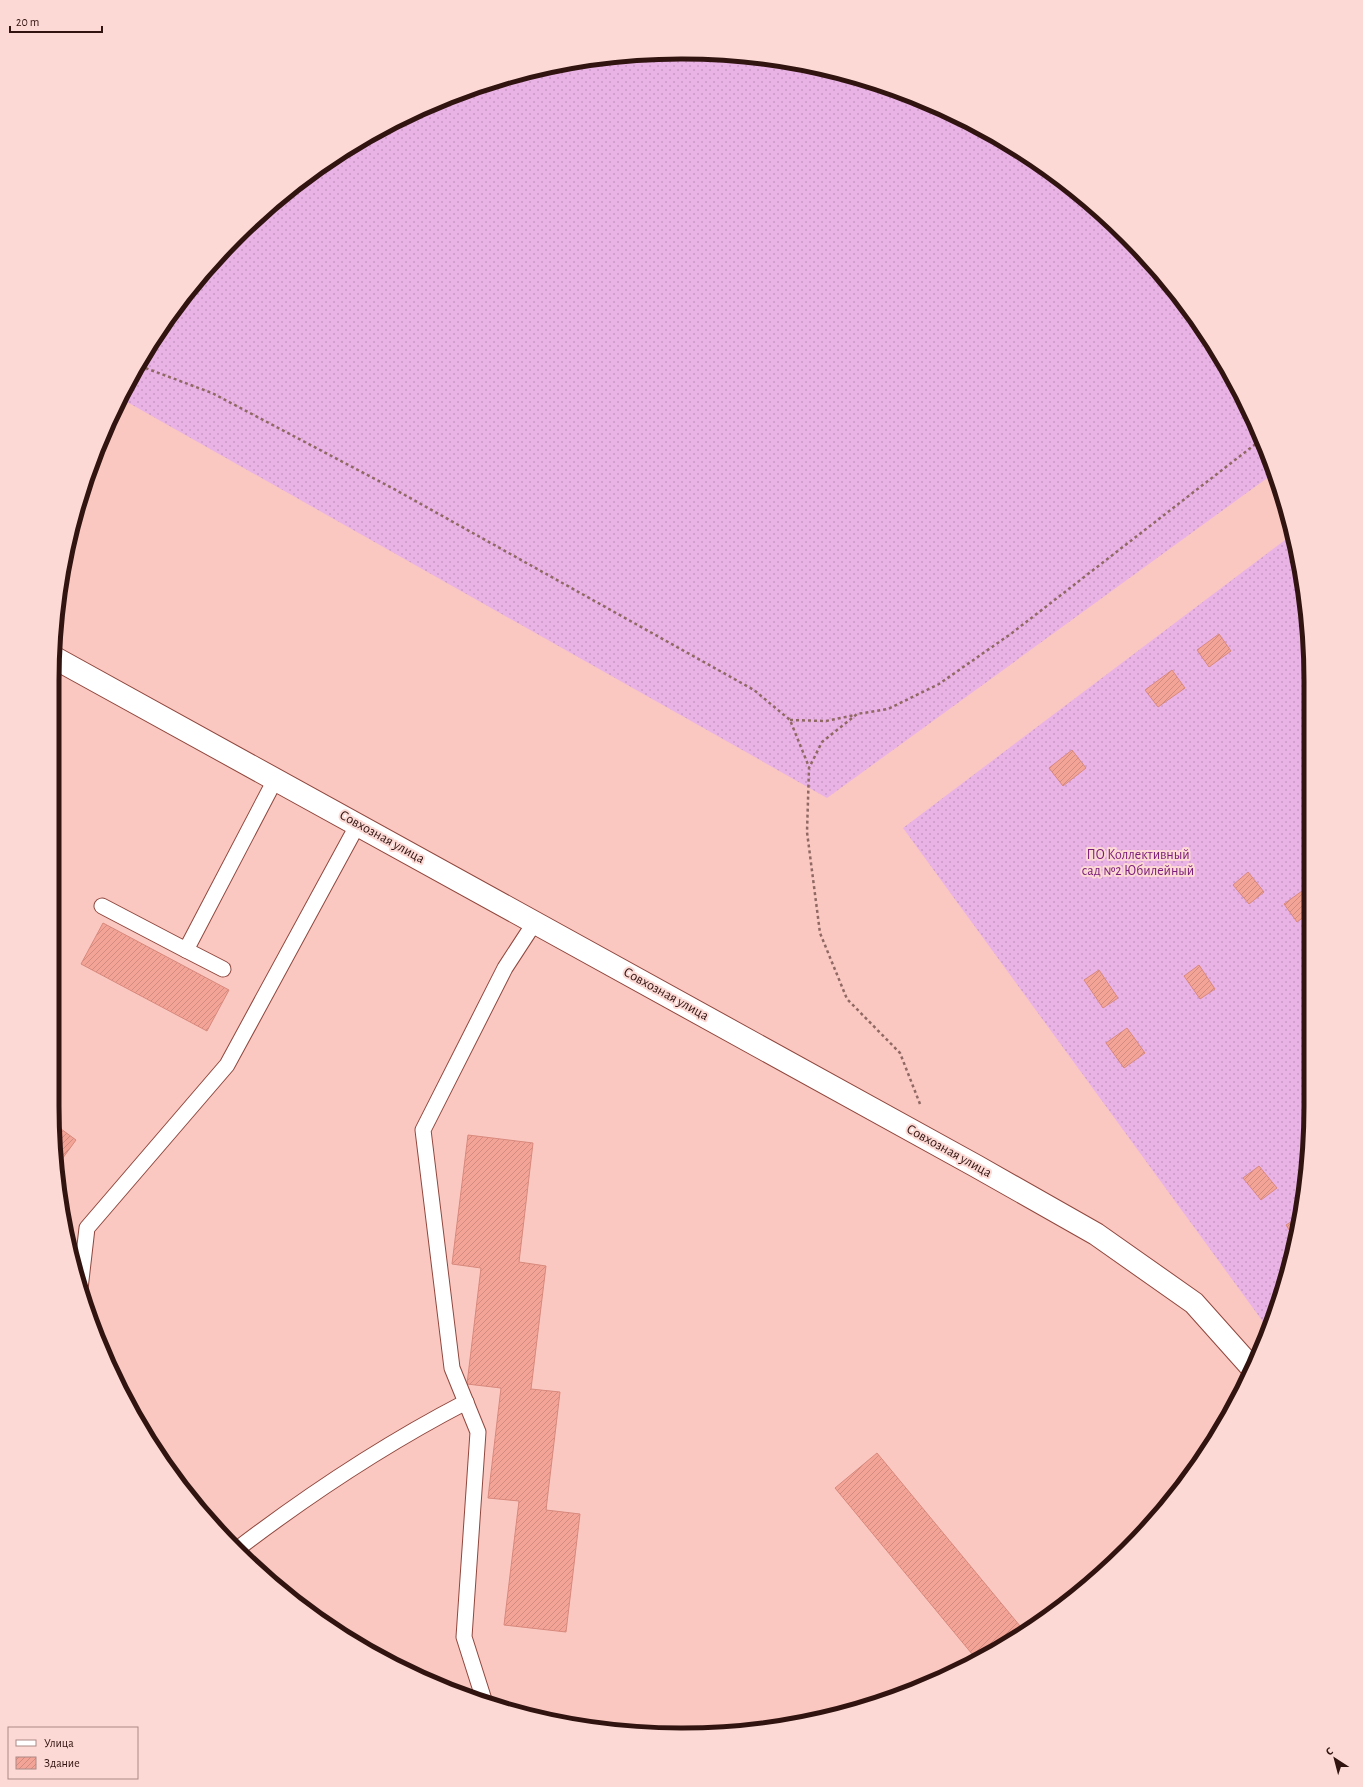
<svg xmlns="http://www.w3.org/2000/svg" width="1363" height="1787" font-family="'Alegreya Sans',sans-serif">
<defs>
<pattern id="grass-dots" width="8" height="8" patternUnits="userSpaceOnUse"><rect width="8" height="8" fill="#eab3e6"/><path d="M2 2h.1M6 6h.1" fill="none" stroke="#c999c4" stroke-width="1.8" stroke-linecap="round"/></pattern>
<pattern id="building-hatch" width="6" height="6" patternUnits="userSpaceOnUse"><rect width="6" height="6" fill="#f4a397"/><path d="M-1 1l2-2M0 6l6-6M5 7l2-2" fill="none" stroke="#d28b81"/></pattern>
</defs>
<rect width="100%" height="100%" fill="#fac8c0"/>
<g fill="url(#grass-dots)">
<polygon points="681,52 804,64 922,100 1031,158 1126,236 1205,332 1263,441 1274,473 827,798 120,398 182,298 237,236 332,158 440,100 558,64"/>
<polygon points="1293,534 1306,600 1311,1106 1306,1188 1289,1269 1269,1330 903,828"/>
</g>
<g fill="url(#building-hatch)" stroke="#d8897d">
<polygon points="1219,634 1231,651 1209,667 1197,650"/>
<polygon points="1172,670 1185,688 1158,707 1145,690"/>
<polygon points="1072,750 1086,768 1063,786 1049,768"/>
<polygon points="1248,872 1264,892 1249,904 1233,885"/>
<polygon points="1309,886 1309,913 1297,922 1284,904"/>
<polygon points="103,923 229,990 207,1031 81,964"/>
<polygon points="1199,965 1215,989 1200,999 1184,976"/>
<polygon points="1099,970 1118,998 1103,1008 1084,980"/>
<polygon points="1127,1028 1145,1053 1124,1068 1106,1043"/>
<polygon points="57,1126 76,1140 57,1166"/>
<polygon points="468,1135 533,1143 519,1262 546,1266 531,1389 560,1392 546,1510 580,1514 566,1632 504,1625 519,1501 488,1498 501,1388 467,1384 481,1268 452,1264"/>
<polygon points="1259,1166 1277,1188 1261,1200 1243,1178"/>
<polygon points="1300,1216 1295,1239 1286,1225"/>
<polygon points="877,1453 1025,1632 977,1660 835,1488"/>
</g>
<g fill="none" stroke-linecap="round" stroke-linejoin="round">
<defs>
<g id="lane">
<polyline points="102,906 186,950 276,778"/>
<polyline points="186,950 223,969"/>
<polyline points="80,1289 87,1228 227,1065 358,824"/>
<path d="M236,1550C308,1495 385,1444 466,1402"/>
<polyline points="485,1703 464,1637 478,1432 452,1368 423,1130 505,968 535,922"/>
</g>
<polyline id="primary" points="53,657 976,1166 1096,1234 1194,1303 1252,1368"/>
</defs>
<use href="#lane" stroke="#8f473e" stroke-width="17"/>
<use href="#primary" stroke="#8f473e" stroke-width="24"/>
<g stroke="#906964" stroke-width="2.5" stroke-dasharray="3 3" stroke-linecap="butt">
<polyline points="140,366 212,393 394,489 754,690 790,720 809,767"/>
<polyline points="790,720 826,721 855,715"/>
<polyline points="920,1104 900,1053 847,999 820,933 807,832 809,768 822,742 857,714 888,709 939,684 1012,633 1262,439"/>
</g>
<use href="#lane" stroke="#fff" stroke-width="15"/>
<use href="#primary" stroke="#fff" stroke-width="22"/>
</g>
<g text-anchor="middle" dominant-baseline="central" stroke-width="4" stroke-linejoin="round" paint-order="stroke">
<g font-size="14" fill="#311310" stroke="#fcd9d4">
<text transform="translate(382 837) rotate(29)">Совхозная улица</text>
<text transform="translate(666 994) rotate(29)">Совхозная улица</text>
<text transform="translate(949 1151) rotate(29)">Совхозная улица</text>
</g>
<g font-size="14" fill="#7a1b78" stroke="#fcd9d4">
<text x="1138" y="855">ПО Коллективный<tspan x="1138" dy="16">сад №2 Юбилейный</tspan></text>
</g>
</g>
<path d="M0 0H1363V1787H0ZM681 59H682A622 622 0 0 1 1304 681V1106A622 622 0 0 1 682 1728H681A622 622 0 0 1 59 1106V681A622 622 0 0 1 681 59Z" fill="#fcd9d4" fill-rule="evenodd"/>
<path fill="none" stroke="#311310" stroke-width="5" d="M681 59H682A622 622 0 0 1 1304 681V1106A622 622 0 0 1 682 1728H681A622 622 0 0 1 59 1106V681A622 622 0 0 1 681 59Z"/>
<rect x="8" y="1727" width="130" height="52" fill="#fcd9d4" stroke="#ab8a86"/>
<rect x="16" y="1740" width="20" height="6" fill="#ffffff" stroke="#ab8a86"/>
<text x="44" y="1747" font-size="12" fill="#311310">Улица</text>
<rect x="16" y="1757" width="20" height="12" fill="url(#building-hatch)" stroke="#ab8a86"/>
<text x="44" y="1767" font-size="12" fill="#311310">Здание</text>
<g transform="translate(1335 1759) rotate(324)" stroke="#fcd9d4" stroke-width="3" paint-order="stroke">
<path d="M0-3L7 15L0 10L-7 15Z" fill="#311310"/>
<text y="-6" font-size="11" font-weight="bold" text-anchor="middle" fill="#311310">С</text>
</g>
<path d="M10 26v6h92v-6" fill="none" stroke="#311310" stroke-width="2"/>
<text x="16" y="26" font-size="12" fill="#311310" stroke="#fcd9d4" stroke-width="3" paint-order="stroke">20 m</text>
</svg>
